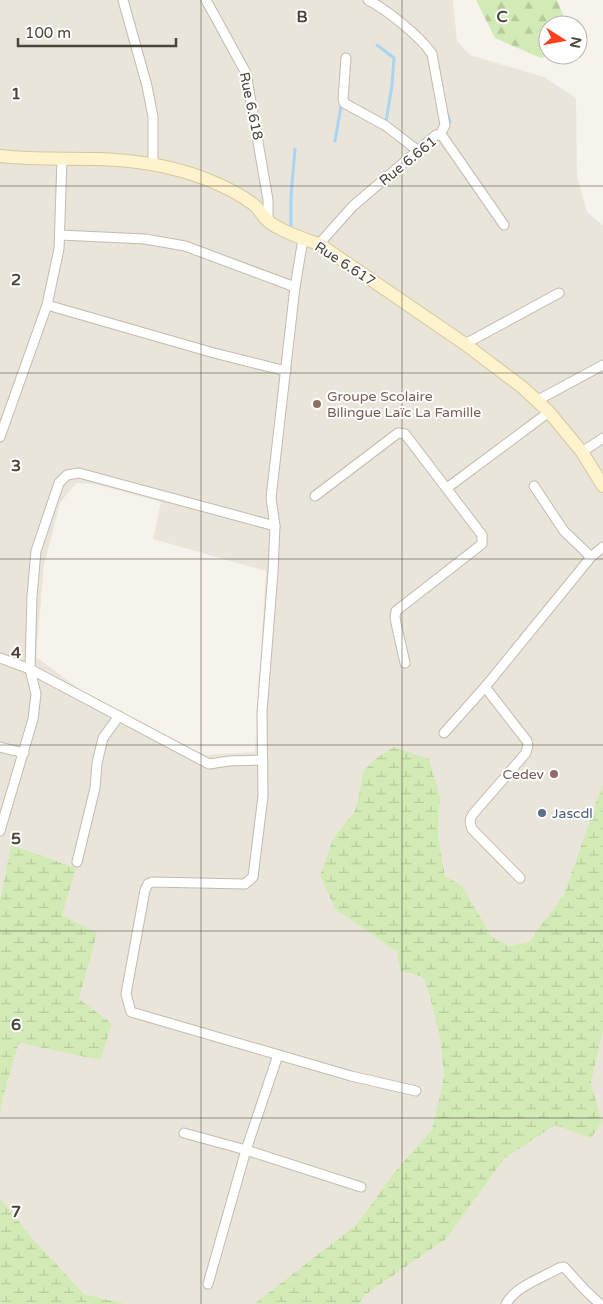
<svg xmlns="http://www.w3.org/2000/svg" width="603" height="1304" font-family="'Varela Round',sans-serif">
<defs>
<pattern id="forest-firs" width="22" height="20" patternUnits="userSpaceOnUse" patternTransform="scale(1.25)"><rect width="22" height="20" fill="#d2eab5"/><path d="M5 1l3.5 6h-7zM16 11l3.5 6h-7z" fill="#b6ca9c"/></pattern>
<pattern id="wetland-marsh" width="20" height="14" patternUnits="userSpaceOnUse" patternTransform="scale(1.25)"><rect width="20" height="14" fill="#d2eab5"/><path d="M1 5h8M5 5V1M11 12h8M15 12V8" fill="none" stroke="#b6ca9c"/></pattern>
</defs>
<rect width="100%" height="100%" fill="#f6f3ec"/>
<g fill="#eae5da" fill-rule="evenodd">
<path d="M0,0H453L457,41L470,55L544,77L576,98L577,176L587,212L603,225V783L564,894L529,942L510,946L492,937L462,886L445,876L438,836L440,797L363,772L356,809L333,839L335,909L397,952L400,971L423,977L430,996L440,1039L444,1077L432,1129L394,1173L357,1224L254,1304H126L84,1294L33,1239L0,1198V1116L3,1097L19,1043L100,1060L79,999L96,933L62,915L11,846L0,901ZM76,483L95,484L161,502L153,539L266,571L255,752L205,755L89,696L36,657L44,565L60,503Z"/>
<polygon points="603,1031 603,1304 359,1304 365,1295 446,1239 504,1159 555,1125 602,1122 591,1083"/>
</g>
<polygon fill="url(#forest-firs)" points="476,0 557,0 567,25 548,25 548,55 550,55 541,58 495,38"/>
<g fill="url(#wetland-marsh)">
<polygon points="394,747 429,759 440,797 438,836 445,876 462,886 492,937 510,946 529,942 564,894 603,783 603,1031 591,1083 602,1122 591,1138 555,1125 504,1159 446,1239 365,1295 359,1304 254,1304 357,1224 394,1173 432,1129 444,1077 440,1039 430,996 423,977 400,971 397,952 335,909 320,875 333,839 356,809 363,772 376,758"/>
<polygon points="11,845 76,868 62,915 97,933 79,999 112,1024 100,1060 19,1043 3,1097 0,1116 0,901"/>
<polygon points="0,1198 33,1239 84,1294 126,1304 0,1304"/>
</g>
<g fill="none" stroke-linecap="round" stroke-linejoin="round">
<g stroke="#a9d4f2" stroke-width="3">
<polyline points="377,45 394,58 392,85 386,122"/>
<polyline points="447,113 450,122"/>
<polyline points="335,141 341,106"/>
<polyline points="291,226 291,196 295,149"/>
</g>
<defs>
<g id="street">
<polyline points="123,0 147,86 153,117 153,165"/>
<polyline points="206,0 246,73 268,200 268,222"/>
<path d="M368,0C387,10 420,36 432,54L445,125L440,135"/>
<polyline points="346,58 343,99 344,103 386,126 417,150"/>
<polyline points="60,235 145,239 185,246 295,287"/>
<polyline points="303,239 295,287 271,498 275,526 273,572 262,712 263,796 253,877 245,884 152,882 148,884 145,890 126,994 131,1012 351,1076 416,1091"/>
<polyline points="319,244 353,206 436,135 440,135 443,137 504,225"/>
<polyline points="47,305 214,353 286,371"/>
<polyline points="465,344 559,293"/>
<polyline points="538,400 603,365"/>
<polyline points="0,437 47,305 59,249 62,159"/>
<polyline points="582,452 603,438"/>
<polyline points="534,486 564,531 591,557"/>
<polyline points="447,488 549,412"/>
<polyline points="315,496 398,433 405,434 482,535 482,544 396,611 395,617 396,623 405,663"/>
<polyline points="0,658 30,669 209,764 229,761 263,760"/>
<path d="M485,687L527,741L528,745L526,753L473,814C469,820 470,823 472,829L520,878"/>
<polyline points="444,733 485,687 591,557 603,547"/>
<polyline points="0,747 24,753"/>
<polyline points="0,831 33,719 36,694 30,669 32,596 36,551 59,483 67,475 79,473 275,526"/>
<polyline points="77,862 95,788 97,763 103,738 119,716"/>
<polyline points="184,1133 246,1150 278,1055"/>
<polyline points="208,1284 246,1150 361,1187"/>
<path d="M506,1304C516,1286 542,1278 559,1268L564,1267L585,1290L600,1304"/>
</g>
<path id="secondary" d="M0,156C33,160 65,158 98,159C135,160 172,166 206,179C221,185 240,194 253,204C259,208 262,216 268,221C278,230 306,240 319,244L465,344L522,387L549,412L582,452L603,486"/>
</defs>
<use href="#street" stroke="#c2bbae" stroke-width="11"/>
<use href="#secondary" stroke="#d6c79b" stroke-width="14"/>
<use href="#street" stroke="#fff" stroke-width="9"/>
<use href="#secondary" stroke="#fff3cd" stroke-width="12"/>
</g>
<path fill="none" stroke="#4b4439" stroke-width="1" stroke-opacity="0.55" d="M201,0V1304M402,0V1304M0,186H603M0,373H603M0,559H603M0,745H603M0,931H603M0,1118H603"/>
<g fill="#8d6e63" stroke="#fff" stroke-width="2">
<circle cx="317" cy="404" r="5"/>
<circle cx="554" cy="774" r="5"/>
</g>
<circle fill="#5c6f8a" stroke="#fff" stroke-width="2" cx="542" cy="813" r="5"/>
<g text-anchor="middle" dominant-baseline="central" stroke-width="4" stroke-linejoin="round" paint-order="stroke">
<g font-size="14" fill="#4b4439" stroke="#fff">
<text transform="translate(251 106) rotate(78)">Rue 6.618</text>
<text transform="translate(408 161) rotate(-39)">Rue 6.661</text>
<text transform="translate(345 264) rotate(33)">Rue 6.617</text>
</g>
<g font-size="14" fill="#785e54" stroke="#fff" text-anchor="start">
<text x="327" y="396">Groupe Scolaire<tspan x="327" dy="16">Bilingue Laïc La Famille</tspan></text>
<text x="544" y="774" text-anchor="end">Cedev</text>
</g>
<g font-size="14" fill="#4e5e75" stroke="#fff" text-anchor="start">
<text x="552" y="813">Jascdl</text>
</g>
</g>
<g font-size="16" text-anchor="middle" font-weight="bold" fill="#4b4439" stroke="#fff" stroke-width="4" stroke-linejoin="round" paint-order="stroke">
<text x="302" y="22">B</text>
<text x="502" y="22">C</text>
<text x="16" y="99">1</text>
<text x="16" y="285">2</text>
<text x="16" y="471">3</text>
<text x="16" y="658">4</text>
<text x="16" y="844">5</text>
<text x="16" y="1030">6</text>
<text x="16" y="1217">7</text>
</g>
<g transform="translate(563 40) rotate(101)"><circle r="24" fill="#ffffff" stroke="#b7b4b0"/>
<path d="M0-4L9 19L0 12L-9 19Z" fill="#fc3f1d"/>
<text y="-8" font-size="14" font-weight="bold" text-anchor="middle" fill="#4b4439">N</text>
</g>
<path d="M18 38v8h158v-8" fill="none" stroke="#4b4439" stroke-width="2.5"/>
<text x="25" y="38" font-size="15" fill="#4b4439" stroke="#ffffff" stroke-width="4" paint-order="stroke">100 m</text>
</svg>
